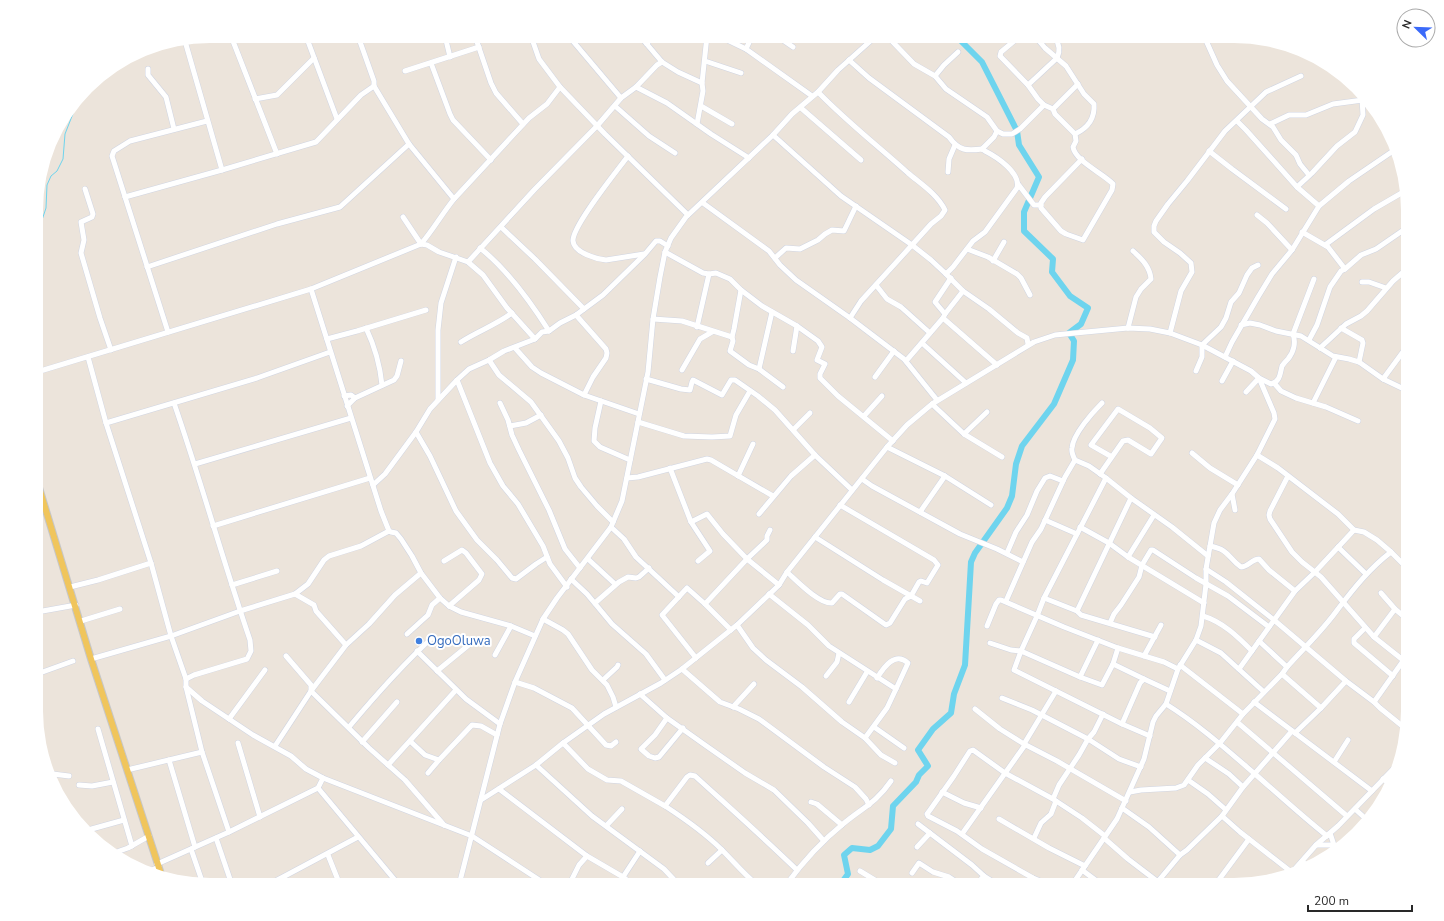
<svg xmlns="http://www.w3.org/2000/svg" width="1444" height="921" font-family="'Nunito Sans',sans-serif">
<rect width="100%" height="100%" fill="#ece4db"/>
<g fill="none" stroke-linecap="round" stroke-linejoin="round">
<polyline stroke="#6ed4ee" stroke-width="1" points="37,235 46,208 47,185 51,176 57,171 63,159 65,134 74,111 74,107"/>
<polyline stroke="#6ed4ee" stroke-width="6" points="840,885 848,874 844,855 852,848 870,850 878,846 891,829 893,806 916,782 919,775 928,766 918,750 933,729 951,713 954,694 965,665 971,562 975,553 1007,508 1012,496 1016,464 1022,446 1054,404 1073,360 1074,341 1069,333 1081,324 1088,308 1070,296 1052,272 1053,259 1024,231 1024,212 1039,177 1019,145 1017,131 982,62 956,36"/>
<defs>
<g id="minor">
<polyline points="231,36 277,154"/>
<polyline points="306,36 337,119"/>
<polyline points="358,36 374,81 374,86 409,144 454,199"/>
<polyline points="385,36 388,39 399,36"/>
<polyline points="445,36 450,57"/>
<polyline points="475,36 491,83 496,93 523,124"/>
<polyline points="531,36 539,59 560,87 605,134 688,215"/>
<polyline points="571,36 572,40 621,98"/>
<polyline points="640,36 662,62 678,72 702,83"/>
<polyline points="719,36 746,49 812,96"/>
<polyline points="777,36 793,47"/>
<polyline points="887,36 914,64 935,76 946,89 987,117 997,131 1003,134 1012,134 1020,129 1044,105"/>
<path d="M1020,36L1001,52L1000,56L1028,85L1038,99L1044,105L1053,109L1055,114L1075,134L1076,141L1073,147C1075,161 1104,174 1113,184L1112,190L1083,240L1066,234L1061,231L1041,208V203L1045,197L1082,159"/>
<path d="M1035,36L1045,48L1066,66L1084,94L1094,104C1095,118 1088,128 1075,134"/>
<polyline points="1204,36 1217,65 1227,81 1262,119 1273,127 1281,140 1296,155 1300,164 1309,175"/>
<polyline points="185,41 222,170"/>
<polyline points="647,44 652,36"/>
<polyline points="746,49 752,36"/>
<polyline points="705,61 741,73"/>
<polyline points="431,63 450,114 453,120 491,160"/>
<polyline points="148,69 148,75 166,97 174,129"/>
<polyline points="405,71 479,47"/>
<polyline points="935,76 944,65 958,52"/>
<path d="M1028,85L1057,58C1061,50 1059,43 1054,36"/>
<polyline points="636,87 667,103 711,134 749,158"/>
<path d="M818,92C846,121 878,146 908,173C921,184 937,194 945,210L941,216L931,224L912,245L931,260L946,274L953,267L973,241L985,232L1017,188C1021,173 997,157 985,151L982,149C967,151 959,151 949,137L869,78L849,60"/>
<polyline points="255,99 277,95 314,58"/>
<polyline points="615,106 649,136 675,153"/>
<polyline points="701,106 732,124"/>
<polyline points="801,108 861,160"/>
<polyline points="1053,109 1078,84"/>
<polyline points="1237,121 1246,130 1297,187 1319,206"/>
<polyline points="697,124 703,91 702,83 707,36"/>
<polyline points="1270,124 1289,115 1306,115 1333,104 1363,100"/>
<polyline points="773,135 841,196 912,245 861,301 850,318 904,359 937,400"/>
<polyline points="982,149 994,137 997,131"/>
<polyline points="1209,151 1232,169 1286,209"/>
<path d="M628,156C617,171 572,226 573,241C574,253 597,259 606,260L644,254"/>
<polyline points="948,172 949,159 955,145"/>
<polyline points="1018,184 1034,205 1041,205"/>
<polyline points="1297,187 1312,173 1337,146 1355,132 1363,115 1362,99"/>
<polyline points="85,189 93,214 92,217 81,222 84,240 81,253 100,318 111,350"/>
<polyline points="125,197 222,170 316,142 361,95 374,86"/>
<polyline points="703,203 769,251 780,265 796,280 850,318"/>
<polyline points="1257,215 1267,223 1292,250"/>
<path d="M403,217L421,244C433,230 442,214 454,199L529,118L547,104L560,87"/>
<polyline points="501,227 535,259 584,309"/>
<polyline points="1302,232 1328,247 1345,269"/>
<polyline points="1325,245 1374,209 1405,191"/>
<path d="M480,248C508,270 530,301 549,331"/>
<polyline points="967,249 988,257 1017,274 1021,278 1030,295"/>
<polyline points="665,252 703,273 709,274 716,273 730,279 741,290 762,306 797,326 818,341 822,347 817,360 825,364 820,374 820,378 838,396 893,441"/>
<polyline points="775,258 786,248 800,249 818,240 825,234 832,230 844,231 856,206"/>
<polyline points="993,261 1004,242"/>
<polyline points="468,262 535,189 597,126 621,98 636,87 657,65 662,62"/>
<polyline points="147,267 277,224 340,207 409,144"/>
<polyline points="946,274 963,291 989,309 1018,333 1027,338 1028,344"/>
<polyline points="1362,282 1369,282 1386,288"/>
<polyline points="876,285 887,299 901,307 930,333"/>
<polyline points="741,290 734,329 732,337 733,341 730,351 749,365 759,369 783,387"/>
<polyline points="945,314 935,302 951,278"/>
<polyline points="576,315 606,349 607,353 606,358 593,377 584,395"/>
<polyline points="943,318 997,365"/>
<polyline points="653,319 682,321 732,337"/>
<polyline points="1241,325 1250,323 1260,325 1276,331 1301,336 1333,356 1349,359 1359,362 1383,379 1408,391"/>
<polyline points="697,327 709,274"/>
<path d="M366,328C375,347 380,365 382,385"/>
<path d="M1128,328L1136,297L1141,289L1151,279C1150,267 1142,259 1133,251"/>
<polyline points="1341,328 1362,340 1363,343 1359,362"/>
<polyline points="168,332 112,156 114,151 130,141 207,121"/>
<polyline points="1170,333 1181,291 1192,272 1191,263 1180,253 1164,242 1154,232 1154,226 1156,221 1168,204 1187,181 1225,131 1266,92 1301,76"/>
<polyline points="327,339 357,331 426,310"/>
<polyline points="1309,340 1317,325 1330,287 1341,271 1345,269 1361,255 1376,249 1408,227"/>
<path d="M461,342C478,331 496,325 512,313"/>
<polyline points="922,343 966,383"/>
<polyline points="515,348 532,367 541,373 584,395 639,414"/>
<polyline points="1320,348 1346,324 1361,316 1367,311 1393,281 1408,268"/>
<polyline points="793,351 797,326"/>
<polyline points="88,357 106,423 151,563 171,636 186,679 186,687 202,752 229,832"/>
<polyline points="1225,357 1232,342 1258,297 1272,274 1292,250 1319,206 1349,181 1393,151"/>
<polyline points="489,360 499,375 531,402 559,441 568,458 575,478 581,487 597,506 613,522"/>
<polyline points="906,361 943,318 945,314 963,291"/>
<polyline points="759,369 772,312"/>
<polyline points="682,370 700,339 712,332"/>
<polyline points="1196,371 1202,357 1202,345 1221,327 1226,318 1231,302 1239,293 1247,275 1252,268 1258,265"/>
<polyline points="37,372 311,289 421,244 427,245 439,252 468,262 483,275 507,308 535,339"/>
<polyline points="875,377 894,351"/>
<polyline points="646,379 681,389 690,390 692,382 693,380 722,395 731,380 735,380 758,396 775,410 815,455 852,490"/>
<polyline points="1383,379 1408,345"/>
<polyline points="457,380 490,463 503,486 518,504 543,546 550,564 567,587"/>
<polyline points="1222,381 1233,361"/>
<polyline points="1274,383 1281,391 1296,398 1326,407 1358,421"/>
<path d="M1246,392L1259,378L1271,384C1280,382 1280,374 1282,366C1284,363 1286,361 1288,359C1294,352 1296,342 1293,334L1314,279"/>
<polyline points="344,396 351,395 355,398"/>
<polyline points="438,400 438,330 441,303 456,257"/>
<polyline points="601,401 595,428 594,441 600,447 630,460"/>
<path d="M174,403C201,481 223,561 250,640L251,651L247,659L194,675L186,679"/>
<polyline points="500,403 508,420 512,435 519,450 549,510 565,549 580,568"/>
<path d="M1102,403C1093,412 1073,434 1072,448C1071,452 1073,456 1075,460L1089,466L1106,478L1131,498L1172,527L1208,556"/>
<polyline points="1313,403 1336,357"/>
<polyline points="932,404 964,434 1002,457"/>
<polyline points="347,406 355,398 394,380 397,376 401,361"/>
<polyline points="864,416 882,396"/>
<polyline points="638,422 684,436 712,437 730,436 736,415 750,391"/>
<polyline points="106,423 257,378 330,352"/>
<polyline points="510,426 526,423 541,415"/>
<polyline points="793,430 810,413"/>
<polyline points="416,432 430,456 456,511 477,540 497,560 512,578 516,579 536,564 547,557"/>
<polyline points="964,434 987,412"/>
<polyline points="887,447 945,476 991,505"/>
<polyline points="1192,453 1210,468 1238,485"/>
<polyline points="1257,455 1278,468 1338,514 1354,530 1364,532 1377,540 1391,552 1408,569"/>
<polyline points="195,464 351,418"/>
<polyline points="670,468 691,522 710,551 698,561"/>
<polyline points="1100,474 1123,441 1128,440 1151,454 1162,438 1150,428 1118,409 1091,445 1112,457"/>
<polyline points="738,476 753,444"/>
<polyline points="1288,476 1270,511 1269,515 1270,519 1292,552 1302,562 1321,577 1374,637 1408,664"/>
<polyline points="627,478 638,477 707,459 711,460 773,496"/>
<polyline points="862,479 872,486 960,534 997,549 1023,562"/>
<polyline points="373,485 385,474 416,432 430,409 457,380 469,369 489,360 504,351 535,339 542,332 549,331 560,323 576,315 603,295 645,254 656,241 660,241 668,246"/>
<polyline points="1232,494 1235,510"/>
<polyline points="920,512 945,476"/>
<polyline points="759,514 791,476 815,455"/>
<polyline points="1045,520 1077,534"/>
<polyline points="691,522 707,514 723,534 747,559 779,585"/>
<polyline points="213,526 370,478"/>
<polyline points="611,527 624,539 636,557 679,597"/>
<polyline points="1080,527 1109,543 1128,557 1204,603"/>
<polyline points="389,531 391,532 396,533 401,539 412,556 421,573 440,598 449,606 461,612 511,626 535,636"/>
<polyline points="815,537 883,580 920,601"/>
<path d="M1210,546C1230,550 1227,557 1241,567C1248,567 1252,559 1259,559L1269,570L1295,591"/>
<polyline points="1338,547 1366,574"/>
<polyline points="1007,553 1016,532 1027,515 1037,491 1045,478 1050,476 1063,481"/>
<polyline points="1128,557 1154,515"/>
<polyline points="588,559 615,584"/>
<polyline points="444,561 462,550 466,553 482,574 479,580 449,606"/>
<polyline points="1206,569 1226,582 1274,620 1346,681 1374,702 1380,708 1406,729"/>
<path d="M787,572C797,581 819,604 832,603L840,594H842L886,625L890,623L905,599L911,596L919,582L921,581L927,583L938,565L934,560L840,505"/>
<polyline points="571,579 587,594 612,624 646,654 665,680"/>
<polyline points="232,585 277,571"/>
<polyline points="70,587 98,580 151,563"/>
<polyline points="1381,593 1395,609"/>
<polyline points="295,594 314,605 316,611 346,645"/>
<polyline points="1044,598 1077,611 1081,615 1155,637"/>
<polyline points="1006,601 1032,542 1041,529 1065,477 1075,460"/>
<polyline points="595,603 619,582 628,577 636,578 639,577 649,568"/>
<polyline points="1077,611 1131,498"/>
<polyline points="37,612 76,605"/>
<path d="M1203,616C1223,622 1238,637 1252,651"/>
<polyline points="543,619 563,630 568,634 592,670 607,685 613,697 616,707"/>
<polyline points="81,621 120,609"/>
<polyline points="1110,623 1114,614 1121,605 1139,577 1142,565 1151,550 1153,550 1196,578 1228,596 1269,627"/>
<polyline points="737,625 753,648 766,660 802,687 842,722 865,738 887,708 896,689 829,646 808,625 769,594"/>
<polyline points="987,626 996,604 999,600 1001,600 1064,627 1118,648 1164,662 1178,669"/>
<polyline points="1365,628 1354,639 1354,643 1393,676"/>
<polyline points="731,630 705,604 747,559 767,540 767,536 770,530"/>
<polyline points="407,634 428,615 432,605 440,598"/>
<polyline points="171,636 240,611 295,594 308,584 324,560 329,556 361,546 389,531 381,511 311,289"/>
<polyline points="1374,637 1395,609 1408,620"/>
<polyline points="1098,640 1080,677 1021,651 1014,670 1122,724 1150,736"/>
<polyline points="1196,640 1221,653 1264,692"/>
<polyline points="1259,641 1287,667"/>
<polyline points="990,643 1011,650 1021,651 1037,616 1044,598 1106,478"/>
<polyline points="417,651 466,699 500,724"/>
<polyline points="495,655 511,626"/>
<polyline points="286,656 311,685 311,691 369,748 405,780 444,825"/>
<polyline points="1144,656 1161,625"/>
<polyline points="696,658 662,615 687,588 705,604"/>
<polyline points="91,659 171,636"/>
<polyline points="1113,664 1144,679"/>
<polyline points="1180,665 1243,714"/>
<polyline points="682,669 720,702 739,709 759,719 824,767 855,787 866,799 869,805"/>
<polyline points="1239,669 1295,591 1315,572 1354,530"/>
<polyline points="437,671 470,644"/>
<polyline points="37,674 73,661"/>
<polyline points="1282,674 1321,708"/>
<polyline points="826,676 837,662 839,653"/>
<polyline points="1080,677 1102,685 1113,664 1118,648"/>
<path d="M877,678C884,667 895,651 908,663L896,689"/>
<polyline points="603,680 617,667 618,665"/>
<polyline points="515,682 534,688 572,708 606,745 611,746 616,742"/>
<polyline points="186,687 202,701 253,735 291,756 306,769 323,778"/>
<polyline points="640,694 667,718 705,745 745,773 774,790 808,823 824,841"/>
<polyline points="1002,698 1032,710 1088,739 1119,759 1141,767"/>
<polyline points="849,702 867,672"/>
<polyline points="1254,702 1372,791"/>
<polyline points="1374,702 1408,654"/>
<polyline points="733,707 754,684"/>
<polyline points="975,709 1000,729 1024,744 1057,761 1126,801"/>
<polyline points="667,718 655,735 641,749 649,756 655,758 659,757 683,728"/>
<polyline points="229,719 265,670"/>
<polyline points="1237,722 1347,816"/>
<polyline points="1122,724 1140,683 1144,679 1170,691"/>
<polyline points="37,726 41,736 44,752"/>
<path d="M349,727C375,696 402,665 433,637"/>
<polyline points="874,727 904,748"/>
<polyline points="98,729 132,846"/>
<polyline points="1295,733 1321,708 1346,681"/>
<polyline points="865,738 881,755 895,763"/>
<polyline points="410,741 425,755 439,760"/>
<polyline points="362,742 397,702"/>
<polyline points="238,743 260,817"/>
<path d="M563,743L588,769L607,780L621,781L665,806L687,777L690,775L695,776C729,807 764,838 797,870"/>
<polyline points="1024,744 1056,691"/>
<polyline points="275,746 311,691 346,645 369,624 395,595 421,573"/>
<polyline points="1205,758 1229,774 1243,787"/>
<polyline points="169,760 195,847"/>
<polyline points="1334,762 1348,740"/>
<polyline points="388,765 456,690"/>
<polyline points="536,765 592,816 664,869 679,885"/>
<polyline points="127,770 202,752"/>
<polyline points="428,773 439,760 472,725 481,726 497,735"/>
<polyline points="53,774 69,776"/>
<polyline points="1383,779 1390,784"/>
<polyline points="1188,780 1208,794 1225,809"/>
<polyline points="79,785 92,786 113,782"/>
<polyline points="318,788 399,885"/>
<polyline points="499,789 587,856 623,877 633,885"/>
<polyline points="942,792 964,803 981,808"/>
<path d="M1130,792L1141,790L1176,788L1184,785L1198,765L1220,743L1243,714L1282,674L1287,667C1304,648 1324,629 1338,609C1354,588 1370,568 1391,552"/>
<polyline points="1053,799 1059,785 1079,755 1088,739 1094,732 1103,714"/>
<path d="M481,800L536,765L563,743L604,714L661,683L682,669L737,625L779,585L787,572L887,447L907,425L932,404L1034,342L1055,335L1065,334L1128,328L1150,329L1170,333L1202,345L1251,371L1259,378L1274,413L1275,419L1257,455L1232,494L1220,510L1214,523L1206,569V584L1201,626L1196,640L1178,669L1166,704C1198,724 1226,749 1255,774C1279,795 1302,816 1327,836"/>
<polyline points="811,802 817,804 842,825"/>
<path d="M665,806C685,819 705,833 722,850C733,861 744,874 757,885"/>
<polyline points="1122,808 1149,827 1180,855"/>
<polyline points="1355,809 1366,819"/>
<polyline points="1222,816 1240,832 1290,871"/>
<polyline points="999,819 1049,848 1085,866"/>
<polyline points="918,824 972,865 984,876 998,885"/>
<polyline points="606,826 622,809"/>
<polyline points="88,830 124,820"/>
<polyline points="1330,833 1334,845"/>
<polyline points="962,834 1025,745"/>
<polyline points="216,838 232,885"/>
<polyline points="1034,838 1041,823 1051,814 1056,801"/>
<polyline points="1104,838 1128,859 1162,885"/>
<polyline points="1316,845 1334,845 1337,847"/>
<polyline points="917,847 930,833"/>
<polyline points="191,849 203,884"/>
<polyline points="111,854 128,848 149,836"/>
<polyline points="328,855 340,885"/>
<polyline points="1302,861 1307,866"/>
<polyline points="708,863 722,850"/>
<polyline points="157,864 229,832 318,788 323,778 472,836 547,885"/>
<polyline points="1082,870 1102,885"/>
<polyline points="1294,870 1316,845 1338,826 1400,762"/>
<polyline points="860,871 883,885"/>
<polyline points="147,872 159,867"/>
<polyline points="912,873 919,863 933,872 949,877 961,885"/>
<polyline points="623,877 640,851"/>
<polyline points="572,879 579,865 587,856"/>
<polyline points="268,885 358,837"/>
<polyline points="459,885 500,724 515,682 543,619 557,598 611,527 622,501 648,372 653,319 660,277 665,252 671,238 686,217 773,135 792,114 818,92 838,70 876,36"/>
<path d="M786,885C802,863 822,841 843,824C862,808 876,803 891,781"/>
<polyline points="976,885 984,876"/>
<polyline points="1030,885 1033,878"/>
<polyline points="1050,885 1033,878 982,849 957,831 928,816 927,814 930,810 954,776 970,751 973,750 1005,773 1053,799 1082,818 1105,836"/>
<polyline points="1072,885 1117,819 1144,759 1153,722 1156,716 1166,704"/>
<polyline points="1155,885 1180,855 1187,850 1222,816 1243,787 1292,731"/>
<polyline points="1215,885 1249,839"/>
</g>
<polyline id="major" points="37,481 91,659 162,877"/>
</defs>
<use href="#minor" stroke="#d0d5e2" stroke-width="6"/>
<use href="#major" stroke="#c7c7c7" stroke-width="8"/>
<use href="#minor" stroke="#fff" stroke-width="5"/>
<use href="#major" stroke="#f0c55c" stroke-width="6"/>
</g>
<circle fill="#3f7fe0" stroke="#fff" stroke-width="1.5" cx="419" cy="641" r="4"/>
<g text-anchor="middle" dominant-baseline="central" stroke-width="4" stroke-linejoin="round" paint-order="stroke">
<g font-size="13" fill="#366cbe" stroke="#fff" text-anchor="start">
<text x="427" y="641">OgoOluwa</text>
</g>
</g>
<path d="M0 0H1444V921H0ZM210 43H1234A167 167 0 0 1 1401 210V711A167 167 0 0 1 1234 878H210A167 167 0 0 1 43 711V210A167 167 0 0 1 210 43Z" fill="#fff" fill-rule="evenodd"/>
<g transform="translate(1416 28) rotate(293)"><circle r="19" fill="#ffffff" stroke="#a9a9a9"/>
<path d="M0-3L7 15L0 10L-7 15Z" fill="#3b6af9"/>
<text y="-6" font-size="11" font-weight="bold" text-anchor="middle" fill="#292929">N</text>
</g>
<path d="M1308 905v6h104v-6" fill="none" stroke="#292929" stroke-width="2"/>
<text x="1314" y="905" font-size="12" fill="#292929" stroke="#ffffff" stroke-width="3" paint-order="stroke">200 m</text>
</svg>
